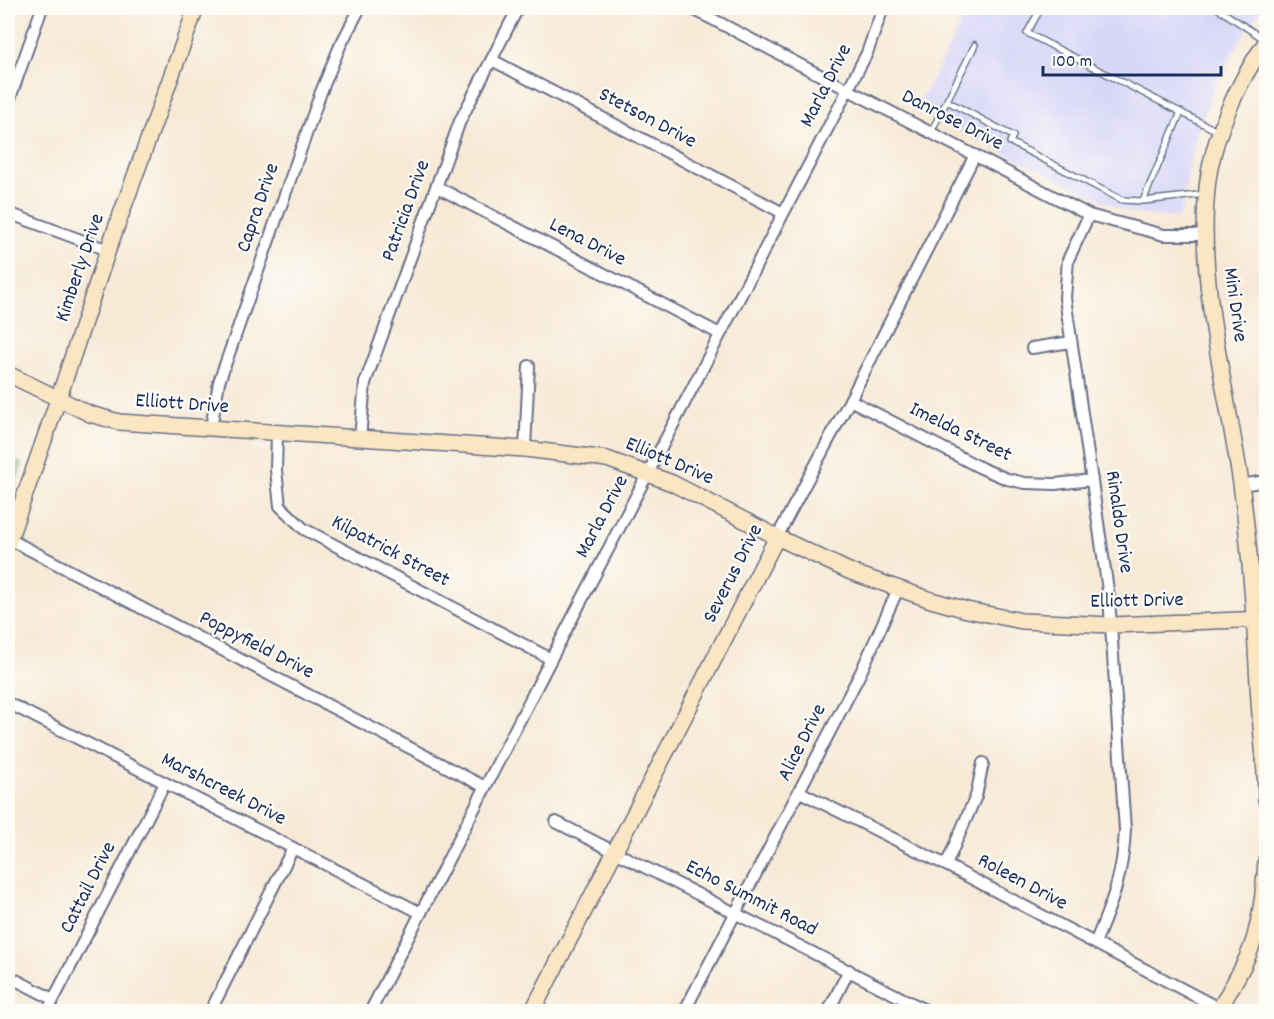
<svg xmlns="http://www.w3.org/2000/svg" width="1274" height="1019" font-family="Dekko,sans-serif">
<defs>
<pattern id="park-tufts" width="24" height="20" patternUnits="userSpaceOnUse" patternTransform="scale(1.5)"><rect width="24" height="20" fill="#8dcb82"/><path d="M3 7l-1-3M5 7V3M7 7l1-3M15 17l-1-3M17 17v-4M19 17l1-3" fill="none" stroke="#72a56e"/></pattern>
</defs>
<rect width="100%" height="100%" fill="#fdfcf7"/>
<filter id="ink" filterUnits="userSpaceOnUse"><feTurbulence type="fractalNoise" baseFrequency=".0167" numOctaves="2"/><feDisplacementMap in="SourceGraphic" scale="12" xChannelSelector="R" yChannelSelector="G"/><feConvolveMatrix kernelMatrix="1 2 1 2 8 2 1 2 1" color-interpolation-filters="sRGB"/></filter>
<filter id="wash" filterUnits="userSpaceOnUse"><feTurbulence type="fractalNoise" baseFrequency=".008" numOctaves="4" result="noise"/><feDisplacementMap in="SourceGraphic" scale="24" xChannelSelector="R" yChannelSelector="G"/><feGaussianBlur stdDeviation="1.35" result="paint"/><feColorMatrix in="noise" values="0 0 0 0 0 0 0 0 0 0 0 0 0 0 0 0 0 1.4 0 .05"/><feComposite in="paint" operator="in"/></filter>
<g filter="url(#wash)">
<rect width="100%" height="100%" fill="#f7e9d5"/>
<polygon fill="#d8d7f8" points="969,8 1262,8 1239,42 1214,87 1195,139 1184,194 1182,212 1178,218 1137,214 1122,210 916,110"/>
<polygon fill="url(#park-tufts)" stroke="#547d70" stroke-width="1.5" points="8,456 22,464 8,503"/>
</g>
<g filter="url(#ink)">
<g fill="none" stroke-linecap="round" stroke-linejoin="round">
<defs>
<g id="lane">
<polyline points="1041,8 1027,33 1219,132"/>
<polyline points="1217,8 1265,40"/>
<polyline points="947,101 1013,136 1010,142 1122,200 1143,201"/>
<polyline points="1181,112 1143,201 1206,194"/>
<polyline points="931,132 975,45"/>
<polyline points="8,502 19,506"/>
</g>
<g id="street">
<polyline points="691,8 1089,215 1164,235 1206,235"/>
<polyline points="492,60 783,213"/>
<polyline points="8,104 42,8"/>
<polyline points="437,187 720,334"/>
<polyline points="8,213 108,250"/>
<path d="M1089,215L1068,260L1065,298L1109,597L1125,830C1123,875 1112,903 1095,943"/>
<polyline points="1032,348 1071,342"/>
<polyline points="850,400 981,468 1007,479 1025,483 1055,484 1092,480"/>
<polyline points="211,428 219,382 321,92 340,46 360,8"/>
<polyline points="277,434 276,470 280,506 304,529 551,659"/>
<polyline points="360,438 365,383 460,121 518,8"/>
<polyline points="525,449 529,366"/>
<polyline points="1241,485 1266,481"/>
<polyline points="777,537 850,400 975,155"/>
<polyline points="9,539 485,787"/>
<polyline points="8,703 421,913"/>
<polyline points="800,792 946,865 1224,1011"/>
<polyline points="556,822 929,1012"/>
<polyline points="946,865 976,796 983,763"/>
<polyline points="8,976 53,999"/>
<polyline points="47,1012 165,783"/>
<polyline points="210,1012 293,848"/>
<polyline points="370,1012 551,659 867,53 883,8"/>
<polyline points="684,1012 861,672 898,589"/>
<polyline points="828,1012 849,970"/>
</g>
<g id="secondary">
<path d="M1266,42C1238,82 1212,138 1207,188C1197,283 1227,389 1241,484C1251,556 1255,628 1259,701C1261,734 1266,767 1266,800"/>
<polyline points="8,374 90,414 119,422 525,449 607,459 672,483 777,537 851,572 931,600 967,610 1022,621 1111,625 1266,619"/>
<polyline points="8,543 58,400 108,250 196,8"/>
<polyline points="532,1012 777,537"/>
<path d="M1218,1012C1231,987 1248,962 1255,936C1262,911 1264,886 1266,861"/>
</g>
</defs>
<use href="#lane" stroke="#687088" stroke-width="8"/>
<use href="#street" stroke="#687088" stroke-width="14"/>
<use href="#secondary" stroke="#687088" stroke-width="18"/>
<use href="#lane" stroke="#fff" stroke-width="5"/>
<use href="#street" stroke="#fff" stroke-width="10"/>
<use href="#secondary" stroke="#fbe6c3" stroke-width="15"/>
</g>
</g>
<g text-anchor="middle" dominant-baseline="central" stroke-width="4.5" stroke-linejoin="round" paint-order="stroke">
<g font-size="21" fill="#1b2f5e" stroke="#fdfcf7">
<text transform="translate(827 86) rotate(-63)">Marla Drive</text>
<text transform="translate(647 119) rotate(28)">Stetson Drive</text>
<text transform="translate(952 121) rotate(27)">Danrose Drive</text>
<text transform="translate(259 208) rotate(-71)">Capra Drive</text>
<text transform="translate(407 211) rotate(-70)">Patricia Drive</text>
<text transform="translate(587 243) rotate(27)">Lena Drive</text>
<text transform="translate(81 268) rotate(-71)">Kimberly Drive</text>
<text transform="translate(1234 305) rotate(82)">Mini Drive</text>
<text transform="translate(182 405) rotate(4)">Elliott Drive</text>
<text transform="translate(960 433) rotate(26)">Imelda Street</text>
<text transform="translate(669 462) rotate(23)">Elliott Drive</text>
<text transform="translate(603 517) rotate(-62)">Marla Drive</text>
<text transform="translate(1118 522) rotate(82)">Rinaldo Drive</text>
<text transform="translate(390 552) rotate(28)">Kilpatrick Street</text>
<text transform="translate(734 574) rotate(-63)">Severus Drive</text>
<text transform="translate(1137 602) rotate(-1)">Elliott Drive</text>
<text transform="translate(256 646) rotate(27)">Poppyfield Drive</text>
<text transform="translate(803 743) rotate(-63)">Alice Drive</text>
<text transform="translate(223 790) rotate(27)">Marshcreek Drive</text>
<text transform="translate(1022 883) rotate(28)">Roleen Drive</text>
<text transform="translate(89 888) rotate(-63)">Cattail Drive</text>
<text transform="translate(751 899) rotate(27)">Echo Summit Road</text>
</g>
</g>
<rect width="1274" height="1019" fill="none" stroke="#fdfcf7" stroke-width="30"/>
<path d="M1043 66v9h178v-9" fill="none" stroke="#1b2f5e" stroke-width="3"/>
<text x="1052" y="66" font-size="18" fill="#1b2f5e" stroke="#fdfcf7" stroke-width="4.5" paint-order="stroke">100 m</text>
</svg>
